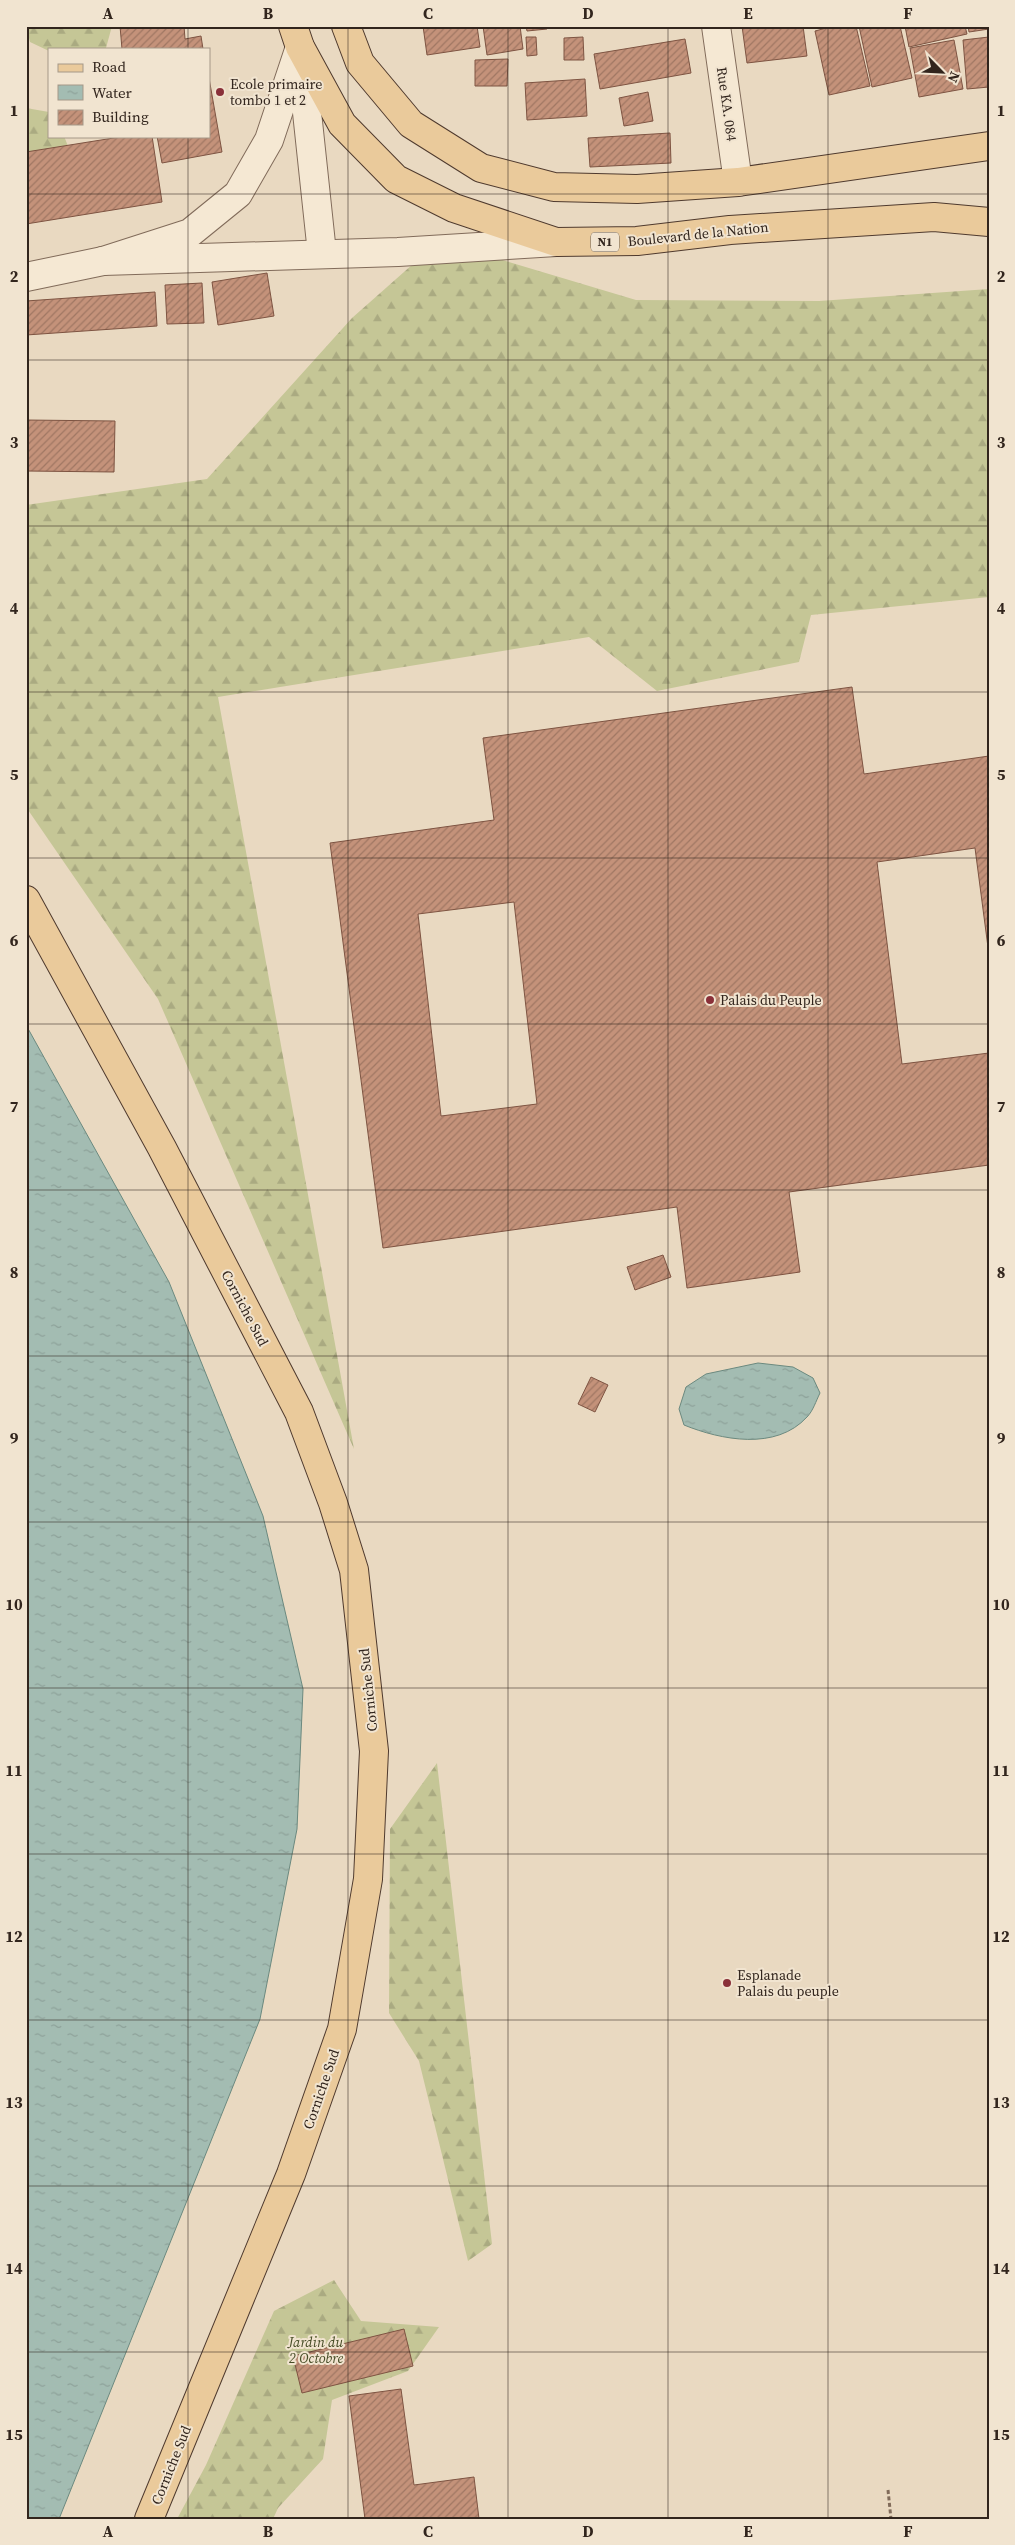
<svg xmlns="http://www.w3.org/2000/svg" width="1015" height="2545" font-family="'Source Serif 4',serif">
<defs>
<pattern id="forest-firs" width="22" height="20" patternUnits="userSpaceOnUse" patternTransform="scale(1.25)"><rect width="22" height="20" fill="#c5c696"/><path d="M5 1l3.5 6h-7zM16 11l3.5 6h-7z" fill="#aaaa81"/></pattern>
<pattern id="water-ripples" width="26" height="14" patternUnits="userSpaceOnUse" patternTransform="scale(1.25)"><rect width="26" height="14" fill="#a3bcb2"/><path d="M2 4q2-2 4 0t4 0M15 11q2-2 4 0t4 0" fill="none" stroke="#8da199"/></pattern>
<pattern id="building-hatch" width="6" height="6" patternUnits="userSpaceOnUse" patternTransform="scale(1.25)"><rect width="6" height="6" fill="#c4927a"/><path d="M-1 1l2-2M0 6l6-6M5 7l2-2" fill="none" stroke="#a07763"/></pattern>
</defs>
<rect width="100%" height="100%" fill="#e9d9c1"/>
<g fill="url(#forest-firs)">
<polygon points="26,26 112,26 106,48 49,49 49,51 30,42"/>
<polygon points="26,108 49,112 49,136 64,136 75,164 26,179"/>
<polygon points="439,241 636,300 819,301 989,289 989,597 811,615 799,662 657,691 589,637 218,697 354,1449 158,999 26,807 26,505 207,479 352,318"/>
<polygon points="437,1763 492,2244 468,2261 419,2061 389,2013 390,1829"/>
<polygon points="334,2280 361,2321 439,2327 408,2371 332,2400 323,2459 278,2508 273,2519 177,2519 206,2465 274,2311"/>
</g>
<g fill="url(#water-ripples)" stroke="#6b897f">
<polygon points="26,1025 169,1282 263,1516 303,1689 297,1829 260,2019 59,2519 26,2519"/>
<path d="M758,1363L793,1367L813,1378L820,1393C816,1401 813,1411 807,1417C776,1451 721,1440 684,1425L679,1409L686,1387L706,1374Z"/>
</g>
<g fill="url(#building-hatch)" stroke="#7e5442" fill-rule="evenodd">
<polygon points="120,26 184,26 185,39 201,36 203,49 122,49"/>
<polygon points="423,26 477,26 480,47 427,55"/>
<polygon points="483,26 520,26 523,49 487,55"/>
<polygon points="526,26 547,26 547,29 527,31"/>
<polygon points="742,26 803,26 807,56 747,63"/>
<polygon points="834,26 856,26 870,86 829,95 815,31"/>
<polygon points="859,26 900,26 912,78 872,87"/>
<polygon points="905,26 965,26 967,34 909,47"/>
<polygon points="968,26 989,26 989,29 969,32"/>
<polygon points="526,37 536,37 537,55 527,56"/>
<polygon points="583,37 584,60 564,60 564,38"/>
<polygon points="989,37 989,87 967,89 963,40"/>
<polygon points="685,39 691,73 600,89 594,54"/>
<polygon points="954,40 963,89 919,97 910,48"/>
<polygon points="508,59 507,86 475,86 475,60"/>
<polygon points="209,78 222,152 162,163 157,136 209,136"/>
<polygon points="585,79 587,116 527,120 525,83"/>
<polygon points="648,92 653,121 624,126 619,98"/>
<polygon points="670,133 671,163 590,167 588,138"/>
<polygon points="126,136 152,136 162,202 26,224 26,152"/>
<polygon points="267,273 274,316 218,325 212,282"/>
<polygon points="202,283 204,323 167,324 165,285"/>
<polygon points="155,292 157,326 26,335 26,301"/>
<polygon points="26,420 115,421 114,472 26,471"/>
<path d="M852,687L864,774L989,756V955L975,848L877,862L902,1064L989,1053V1165L789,1192L800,1272L687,1288L677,1207L383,1248L330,843L494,820L483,738ZM514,902L537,1104L441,1116L418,914Z"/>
<polygon points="663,1255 671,1277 635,1290 627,1267"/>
<polygon points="591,1377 608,1385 595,1412 578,1404"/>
<polygon points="404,2329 413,2366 302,2393 293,2356"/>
<polygon points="401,2389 414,2485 474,2477 479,2519 365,2519 349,2396"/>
</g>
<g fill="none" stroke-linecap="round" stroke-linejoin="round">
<defs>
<g id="minor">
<polyline points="716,26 738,182"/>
<polyline points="301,56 322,253"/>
<polyline points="103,261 398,252 556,242"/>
<polyline points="26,277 103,261 190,233 238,194 269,140 300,47"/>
</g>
<g id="major">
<polyline points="293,26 300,47 342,124 396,179 454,208 556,242 637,241 730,230 934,217 989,222"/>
<polyline points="346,26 360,63 411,124 481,168 554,187 637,189 738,182 989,146"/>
<polyline points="26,900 162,1148 299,1412 333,1503 354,1570 374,1751 368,1879 342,2029 291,2174 149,2519"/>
</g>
</defs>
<use href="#minor" stroke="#816b5a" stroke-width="30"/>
<use href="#major" stroke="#4f3a2e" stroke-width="30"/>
<polyline stroke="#816b5a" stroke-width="3" stroke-dasharray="4 2.5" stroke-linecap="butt" points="888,2490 891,2519"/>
<use href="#minor" stroke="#f5e8d3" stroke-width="28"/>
<use href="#major" stroke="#eaca9b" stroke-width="28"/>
</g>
<path fill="none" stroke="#32251d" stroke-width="1" stroke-opacity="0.55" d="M188,26V49M348,26V2519M508,26V2519M668,26V2519M828,26V2519M188,136V2519M26,194H989M26,360H989M26,526H989M26,692H989M26,858H989M26,1024H989M26,1190H989M26,1356H989M26,1522H989M26,1688H989M26,1854H989M26,2020H989M26,2186H989M26,2352H989"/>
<g fill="#8a3039" stroke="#f1e4d0" stroke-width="2">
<circle cx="220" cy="92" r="5"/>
<circle cx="710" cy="1000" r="5"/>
<circle cx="727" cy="1983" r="5"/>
</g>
<g text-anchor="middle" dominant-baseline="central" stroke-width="4" stroke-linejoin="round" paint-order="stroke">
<rect fill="#f1e4d0" stroke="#6b5e53" stroke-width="1" x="591" y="232.5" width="28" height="19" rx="4"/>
<g font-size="12" font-weight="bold" fill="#32251d">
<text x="605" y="242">N1</text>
</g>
<g font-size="14" fill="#32251d" stroke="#f1e4d0" text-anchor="start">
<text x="230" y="84">Ecole primaire<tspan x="230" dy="16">tombo 1 et 2</tspan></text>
<text x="720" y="1000">Palais du Peuple</text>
<text x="737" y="1975">Esplanade<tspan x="737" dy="16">Palais du peuple</tspan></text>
</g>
<g font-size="14" fill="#32251d" stroke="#f1e4d0">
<text transform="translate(727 104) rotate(82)">Rue KA. 084</text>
<text transform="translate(698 234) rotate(-6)">Boulevard de la Nation</text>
<text transform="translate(245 1308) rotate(62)">Corniche Sud</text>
<text transform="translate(368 1690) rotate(-96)">Corniche Sud</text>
<text transform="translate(321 2089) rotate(-71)">Corniche Sud</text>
<text transform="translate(171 2465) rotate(-68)">Corniche Sud</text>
</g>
<g font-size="14" font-style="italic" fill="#464c26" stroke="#f1e4d0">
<text x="316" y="2342">Jardin du<tspan x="316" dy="16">2 Octobre</tspan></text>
</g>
</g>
<rect width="1015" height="2545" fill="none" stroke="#f1e4d0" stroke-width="55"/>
<rect x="48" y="48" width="162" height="90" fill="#f1e4d0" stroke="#a59888"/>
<rect x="58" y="64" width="25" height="8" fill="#eaca9b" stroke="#a59888"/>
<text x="92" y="72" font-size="15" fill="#32251d">Road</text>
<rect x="58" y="85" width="25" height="15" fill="url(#water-ripples)" stroke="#a59888"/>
<text x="92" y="98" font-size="15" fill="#32251d">Water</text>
<rect x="58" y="110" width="25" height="15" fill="url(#building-hatch)" stroke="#a59888"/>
<text x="92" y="122" font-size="15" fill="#32251d">Building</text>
<g transform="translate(942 72) rotate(114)" stroke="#f1e4d0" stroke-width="4" paint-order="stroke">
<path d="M0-4L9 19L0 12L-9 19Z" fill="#32251d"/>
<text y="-8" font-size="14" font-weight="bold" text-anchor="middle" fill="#32251d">N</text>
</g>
<rect x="28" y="28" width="960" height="2490" fill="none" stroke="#32251d" stroke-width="2"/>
<g font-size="16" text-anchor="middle" font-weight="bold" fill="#32251d">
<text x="108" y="19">A</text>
<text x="268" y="19">B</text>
<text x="428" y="19">C</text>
<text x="588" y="19">D</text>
<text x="748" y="19">E</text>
<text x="908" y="19">F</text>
<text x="14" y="116">1</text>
<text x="1001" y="116">1</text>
<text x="14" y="282">2</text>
<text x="1001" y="282">2</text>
<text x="14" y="448">3</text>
<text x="1001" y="448">3</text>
<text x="14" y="614">4</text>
<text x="1001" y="614">4</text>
<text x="14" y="780">5</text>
<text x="1001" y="780">5</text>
<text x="14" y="946">6</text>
<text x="1001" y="946">6</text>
<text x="14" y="1112">7</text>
<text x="1001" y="1112">7</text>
<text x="14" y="1278">8</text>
<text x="1001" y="1278">8</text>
<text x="14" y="1444">9</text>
<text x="1001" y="1444">9</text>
<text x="14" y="1610">10</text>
<text x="1001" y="1610">10</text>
<text x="14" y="1776">11</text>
<text x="1001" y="1776">11</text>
<text x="14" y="1942">12</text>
<text x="1001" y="1942">12</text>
<text x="14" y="2108">13</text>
<text x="1001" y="2108">13</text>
<text x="14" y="2274">14</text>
<text x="1001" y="2274">14</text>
<text x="14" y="2440">15</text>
<text x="1001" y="2440">15</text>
<text x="108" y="2537">A</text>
<text x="268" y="2537">B</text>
<text x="428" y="2537">C</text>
<text x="588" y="2537">D</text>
<text x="748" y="2537">E</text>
<text x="908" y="2537">F</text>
</g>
</svg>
